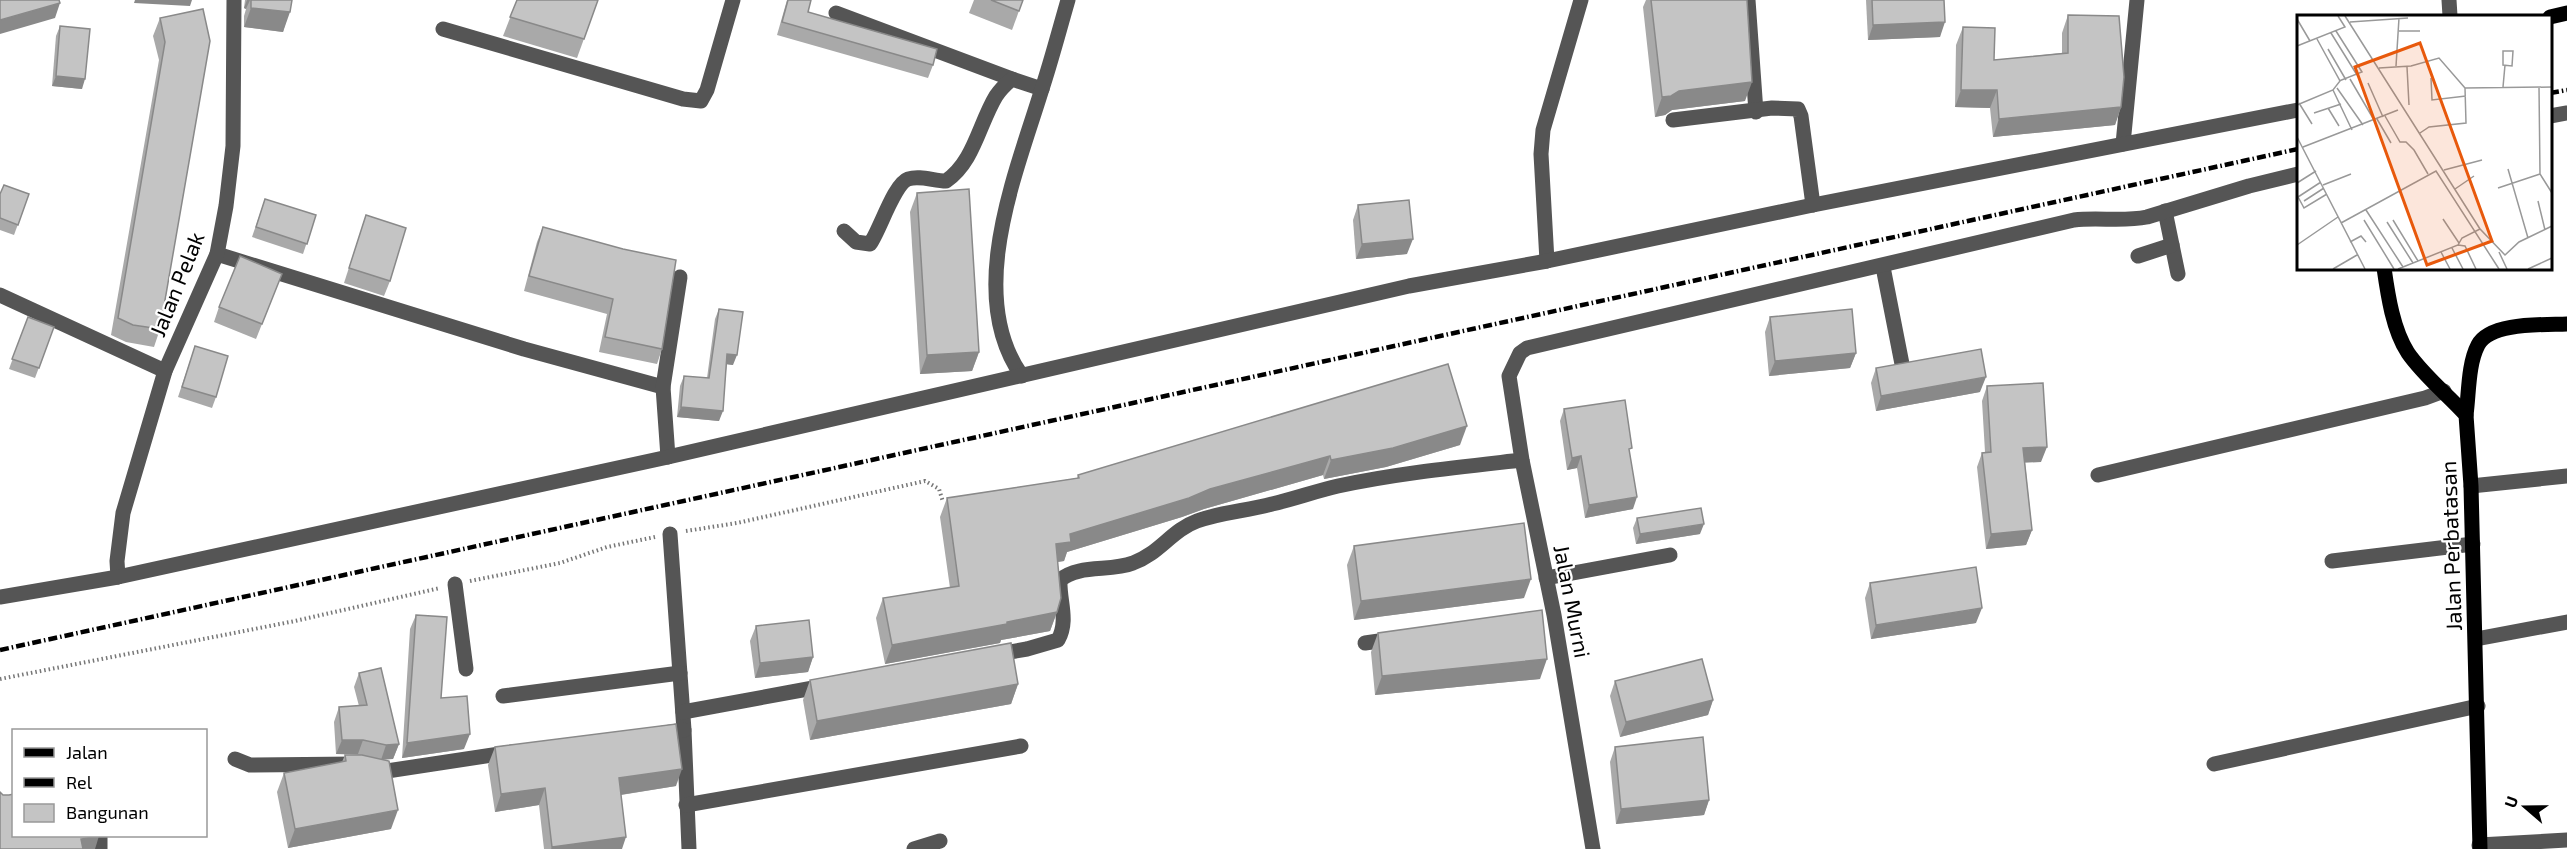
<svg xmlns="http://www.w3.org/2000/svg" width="2567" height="849" font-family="'Exo 2',sans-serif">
<rect width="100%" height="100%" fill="#fff"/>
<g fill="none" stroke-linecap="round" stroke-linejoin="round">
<g stroke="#777" stroke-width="4" stroke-dasharray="1.5 3" stroke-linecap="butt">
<polyline points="686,531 737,523 925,481 939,489 943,502"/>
<polyline points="470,581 560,563 607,547 655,537"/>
<polyline points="0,679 295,621 440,588"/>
</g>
<g stroke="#555" stroke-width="15">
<polyline points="1748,0 1756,112"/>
<polyline points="2449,0 2450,16"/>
<polyline points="836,13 1012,79"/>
<polyline points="443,29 683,99 701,101 707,90 733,0"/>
<polyline points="2550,116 2567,113"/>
<polyline points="1673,120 1772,108 1798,109 1801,116 1813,205"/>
<polyline points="2123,144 2137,0"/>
<polyline points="2165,211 2178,274"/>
<path d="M844,231L856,242L870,244C880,230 894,184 908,179C920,175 934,181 946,181C974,162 979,124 996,96C1000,90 1006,84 1012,79L1042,89"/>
<polyline points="217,254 524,349 663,387"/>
<polyline points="2138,256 2172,245"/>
<polyline points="1547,261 1541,154 1543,130 1581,0"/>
<polyline points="1883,267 1902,364"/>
<polyline points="0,295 165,371"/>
<path d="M1022,376C965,296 1015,176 1041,92C1051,62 1059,31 1068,0"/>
<polyline points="668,457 663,387 680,277"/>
<polyline points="2098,475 2425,398 2444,391"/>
<polyline points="2471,486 2567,476"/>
<polyline points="670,534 684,730 689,849"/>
<polyline points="2332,561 2473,544"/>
<polyline points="118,577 117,561 123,513 165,371 217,254 226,206 233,146 234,0"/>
<polyline points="1546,578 1670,555"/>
<polyline points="455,584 466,669"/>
<polyline points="0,597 118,577 668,457 1409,286 1547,261 1813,205 2298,110"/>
<polyline points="2476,639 2567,622"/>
<polyline points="1365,643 1393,639"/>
<path d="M993,655L1027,649L1058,640C1069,620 1059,601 1060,580C1079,564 1110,572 1133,563C1159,554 1172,530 1197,521C1221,512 1247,511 1272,504C1294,499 1316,491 1338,486C1399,473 1460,467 1522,460"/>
<polyline points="503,696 680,673"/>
<polyline points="683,712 824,686"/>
<polyline points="658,734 684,730"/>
<polyline points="235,759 250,765 356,764 387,771 512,752"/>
<polyline points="2214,764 2478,706"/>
<polyline points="686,805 1021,746"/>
<polyline points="100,836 100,849"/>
<polyline points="2479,845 2567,840"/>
<polyline points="914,849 940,841"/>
<path d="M1593,849L1554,615L1522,460L1509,376L1520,353L1527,348L2074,220C2098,217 2123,222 2147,217L2249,186L2298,174"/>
</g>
<g stroke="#000" stroke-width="15">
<polyline points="2550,17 2567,13"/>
<path d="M2384,268C2388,296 2393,330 2408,353C2424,376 2447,394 2466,415L2471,486L2480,849"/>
<path d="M2466,415C2469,393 2468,364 2478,345C2490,322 2544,325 2567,324"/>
</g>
<g stroke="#000" stroke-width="4.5" stroke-dasharray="9 3 1.5 3" stroke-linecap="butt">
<polyline points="2550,93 2567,90"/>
<polyline points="0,650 2298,149"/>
</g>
</g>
<g fill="#a9a9a9">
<polygon points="245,0 292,0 283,32 244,27 244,16 246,9 244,8"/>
<polygon points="517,0 598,0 577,58 503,36"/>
<polygon points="787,0 811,0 808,12 933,65 928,78 777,35"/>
<polygon points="974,0 1023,0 1012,30 969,13"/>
<polygon points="1646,0 1747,0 1745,101 1672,110 1665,115 1655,117 1643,7"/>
<polygon points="1866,0 1944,0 1940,37 1868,40"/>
<polygon points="203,9 160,329 154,347 126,342 111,335 159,60 153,36 160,18"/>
<polygon points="2068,15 2121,107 2115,125 1993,137 1990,108 1955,107 1956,45 1963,27 1994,60 2062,53 2062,33"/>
<polygon points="60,26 82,89 52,86 56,36"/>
<polygon points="917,193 979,352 972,371 920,374 910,212"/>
<polygon points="0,194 29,194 14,235 0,230"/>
<polygon points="265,199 316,215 303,254 252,237"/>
<polygon points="1358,205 1407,254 1356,259 1353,220"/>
<polygon points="366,215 390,281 384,296 344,283"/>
<polygon points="543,227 662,349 657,364 599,352 607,314 524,291 537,242"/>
<polygon points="282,274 256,339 214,322 219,307"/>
<polygon points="719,309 733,365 727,364 719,421 677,417 680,386 684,376 707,378 715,319"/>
<polygon points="28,317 54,327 35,378 9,369"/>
<polygon points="1770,317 1856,353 1850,368 1769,376 1765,332"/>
<polygon points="195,346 216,397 212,408 178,397"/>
<polygon points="1876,368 1980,392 1876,411 1871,383"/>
<polygon points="1987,386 2041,462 2025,462 2032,530 2026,545 1986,549 1977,467 1982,453 1985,452 1982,401"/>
<polygon points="1564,409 1630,454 1633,509 1585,518 1577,468 1567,470 1560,421"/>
<polygon points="1460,445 1386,467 1324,479 1323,475 1204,509 1182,517 1067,552 1064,561 1058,562 1057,612 1050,631 1001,640 1000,643 885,664 876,618 883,598 950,588 940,517 947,498 1077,478 1078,475"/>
<polygon points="1637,518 1700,534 1636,544 1633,528"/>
<polygon points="1354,546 1524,598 1354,620 1347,565"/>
<polygon points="1870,583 1976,623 1871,639 1865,598"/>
<polygon points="416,615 441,698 464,749 402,758 410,629"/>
<polygon points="756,626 813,657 808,672 755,678 750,641"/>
<polygon points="1378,633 1540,679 1375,695 1371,652"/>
<polygon points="359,673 399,744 393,759 384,759 391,829 288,848 277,792 284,773 342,762 345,755 359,755 336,754 334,722 339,707 359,706 354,687"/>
<polygon points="810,680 1018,684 1011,704 810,740 803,700"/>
<polygon points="1615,681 1713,700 1708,715 1620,737 1610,696"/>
<polygon points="495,747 676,786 621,795 622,849 544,849 539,805 495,812 488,765"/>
<polygon points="1615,747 1709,800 1704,815 1616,824 1610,762"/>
</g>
<g fill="#898989">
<polygon points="135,0 192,0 190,6 134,3"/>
<polygon points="247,0 250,0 246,9 244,8"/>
<polygon points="60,3 55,18 0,34 0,20"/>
<polygon points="251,8 290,12 283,32 244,27"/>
<polygon points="1945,22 1940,37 1868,40 1873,25"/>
<polygon points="56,76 85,79 82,89 52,86"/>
<polygon points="1752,82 1745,101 1672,110 1665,115 1655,117 1662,97 1679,91"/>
<polygon points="1961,90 1997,90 1990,108 1955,107"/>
<polygon points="2121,107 2115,125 1993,137 1999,119"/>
<polygon points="1413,239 1407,254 1356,259 1362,244"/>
<polygon points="979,352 972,371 920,374 927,355"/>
<polygon points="1856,353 1850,368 1769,376 1775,361"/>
<polygon points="727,354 737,355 733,365 724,364"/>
<polygon points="1986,377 1980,392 1876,411 1881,396"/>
<polygon points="681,407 723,411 719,421 677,417"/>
<polygon points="1467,426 1460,445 1386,467 1324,479 1331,460"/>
<polygon points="2047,447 2041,462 2018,463 2023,448"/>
<polygon points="1330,456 1323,475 1204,509 1182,517 1067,552 1064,561 1049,563 1056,544 1070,534 1210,489"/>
<polygon points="1581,456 1577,468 1567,470 1572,458"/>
<polygon points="1637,497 1633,509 1585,518 1589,505"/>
<polygon points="1704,524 1700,534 1636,544 1640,534"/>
<polygon points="2032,530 2026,545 1986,549 1991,534"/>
<polygon points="1531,579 1524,598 1354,620 1361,601"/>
<polygon points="1982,608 1976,623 1871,639 1876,625"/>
<polygon points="1057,612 1050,631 1001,640 1000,643 885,664 892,645"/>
<polygon points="813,657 808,672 755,678 760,663"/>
<polygon points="1547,659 1540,679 1375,695 1382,676"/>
<polygon points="1018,684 1011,704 810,740 817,721"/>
<polygon points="1713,700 1708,715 1620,737 1626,722"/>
<polygon points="470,734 464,749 402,758 407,743"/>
<polygon points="342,740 363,740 358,754 336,754"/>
<polygon points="399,744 393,759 381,760 386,745"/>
<polygon points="682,769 676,786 613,796 619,778"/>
<polygon points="545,788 539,805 495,812 501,794"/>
<polygon points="1709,800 1704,815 1616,824 1621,809"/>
<polygon points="398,810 391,829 288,848 295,829"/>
<polygon points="99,836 95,849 77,849 81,839"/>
<polygon points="626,837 622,849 551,849 552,847"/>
</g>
<g fill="#c4c4c4" stroke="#898989" stroke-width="1.5">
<polygon points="0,0 59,0 60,3 0,20"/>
<polygon points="251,0 292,0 290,12 251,8"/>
<polygon points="517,0 598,0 584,39 510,17"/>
<polygon points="788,0 811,0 808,12 937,49 933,65 782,22"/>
<polygon points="991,0 1023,0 1019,11"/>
<polygon points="1651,0 1747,0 1752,82 1679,91 1671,96 1662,97"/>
<polygon points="1872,0 1944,0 1945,22 1873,25"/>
<polygon points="203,9 210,41 160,329 133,325 118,318 165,42 160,18"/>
<polygon points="2068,15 2119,16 2124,77 2121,107 1999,119 1997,90 1961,90 1963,27 1995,28 1994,60 2068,53"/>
<polygon points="60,26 90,29 85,79 56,76"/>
<polygon points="4,185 29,194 18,225 0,218 0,194"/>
<polygon points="969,189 979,352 927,355 917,193"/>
<polygon points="265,199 316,215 307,244 256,227"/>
<polygon points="1409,200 1413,239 1362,244 1358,205"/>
<polygon points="366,215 406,228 390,281 349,268"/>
<polygon points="543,227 623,249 676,260 662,349 605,337 613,299 529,276"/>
<polygon points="240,256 282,274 262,324 219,307"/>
<polygon points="719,309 743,312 737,355 727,354 723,411 681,407 684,376 709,378"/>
<polygon points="1852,309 1856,353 1775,361 1770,317"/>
<polygon points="28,317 54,327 39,368 12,359"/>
<polygon points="195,346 228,356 216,397 182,387"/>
<polygon points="1981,349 1986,377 1881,396 1876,368"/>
<polygon points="1448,364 1467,426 1393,448 1331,460 1330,456 1210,489 1189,498 1070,534 1071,542 1056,544 1061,598 1057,612 1007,622 1007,624 892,645 883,598 959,586 947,498 1079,478 1078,475"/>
<polygon points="2043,383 2047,447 2023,448 2032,530 1991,534 1982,453 1991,452 1987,386"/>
<polygon points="1625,400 1632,448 1629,449 1637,497 1589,505 1581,456 1572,458 1564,409"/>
<polygon points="1701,508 1704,524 1640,534 1637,518"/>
<polygon points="1524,523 1531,579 1361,601 1354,546"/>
<polygon points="1976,567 1982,608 1876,625 1870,583"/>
<polygon points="1542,610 1547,659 1382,676 1378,633"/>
<polygon points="416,615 447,617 441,698 467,696 470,734 407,743"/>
<polygon points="809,620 813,657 760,663 756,626"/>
<polygon points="1011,643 1018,684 817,721 810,680"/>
<polygon points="1702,659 1713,700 1626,722 1615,681"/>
<polygon points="381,668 399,744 386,745 363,740 342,740 339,707 367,705 359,673"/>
<polygon points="676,724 682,769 619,778 626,837 552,847 545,788 501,794 495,747"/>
<polygon points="1703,737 1709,800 1621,809 1615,747"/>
<polygon points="345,755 362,755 389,761 398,810 295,829 284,773 346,761"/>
<polygon points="0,792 3,795 9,795 14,794 14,836 99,836 81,839 83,849 0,849"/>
</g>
<g text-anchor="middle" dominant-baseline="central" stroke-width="4.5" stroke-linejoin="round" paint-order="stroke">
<g font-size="22" fill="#000" stroke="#fff">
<text transform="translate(176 284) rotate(-68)">Jalan Pelak</text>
<text transform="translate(2450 546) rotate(-92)">Jalan Perbatasan</text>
<text transform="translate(1573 601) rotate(79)">Jalan Murni</text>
</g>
</g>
<g transform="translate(2297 15)">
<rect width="255" height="255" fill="#fff"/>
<path fill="none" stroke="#999" stroke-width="1.5" d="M48,1L183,214M0,4L13,26M53,7L111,3M39,16L65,57L42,66M102,16H123M34,18L60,60M0,31L48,12L41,1M31,34L49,65M206,36H216L215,51L206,50ZM99,51L102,3M110,52L112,90M82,53L114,51L142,43L168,73M134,63L135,85L169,81M53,64L77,105M71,68L86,102M206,72L208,50M242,72L243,159L255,178M40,73L66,110M168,73L255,72M36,75L55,115M2,88L15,109M0,90L36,75L43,66L20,24M31,93L42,111M17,98L44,89M88,101L103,127H109L117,135L131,159M80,104L94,128M123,118L132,112L169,108L168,73M0,122L68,254M6,132L101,95M211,154L231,223M147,155L185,145M0,168L19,156M26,170L54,159M201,173L243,159M158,174L177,161M0,180L7,193L30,179M1,182L24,167M7,186L27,173M241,186L248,215M69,195L106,252M146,204L162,228M67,205L97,254M96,205L121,246M90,207L116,248M44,208L139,156L202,254M53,227L64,221L69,227M0,230L41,202M161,230L168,231L179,254M155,233L166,254M144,237L153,254M202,237L210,254M36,254L60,240M101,254L161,230L165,223L183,214L208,240L222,227L255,211M231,254L255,243"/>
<path fill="#e8590c" fill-opacity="0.15" stroke="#e8590c" stroke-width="3" d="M123,28L195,226L130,250L58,52Z"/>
<rect width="255" height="255" fill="none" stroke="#000" stroke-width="3"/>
</g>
<rect x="12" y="729" width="195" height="108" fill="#ffffff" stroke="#999999" stroke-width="1.5"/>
<rect x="24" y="748" width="30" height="9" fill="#000000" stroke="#999999" stroke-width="1.5"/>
<text x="66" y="759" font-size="18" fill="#000000">Jalan</text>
<rect x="24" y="778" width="30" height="9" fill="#000000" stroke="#999999" stroke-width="1.5"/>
<text x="66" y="789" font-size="18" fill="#000000">Rel</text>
<rect x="24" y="804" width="30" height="18" fill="#c4c4c4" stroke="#999999" stroke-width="1.5"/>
<text x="66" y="819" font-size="18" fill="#000000">Bangunan</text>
<g transform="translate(2525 807) rotate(290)" stroke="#ffffff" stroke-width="4.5" paint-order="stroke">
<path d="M0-4.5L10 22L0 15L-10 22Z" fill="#000000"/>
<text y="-9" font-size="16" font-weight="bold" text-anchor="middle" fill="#000000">U</text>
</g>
</svg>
